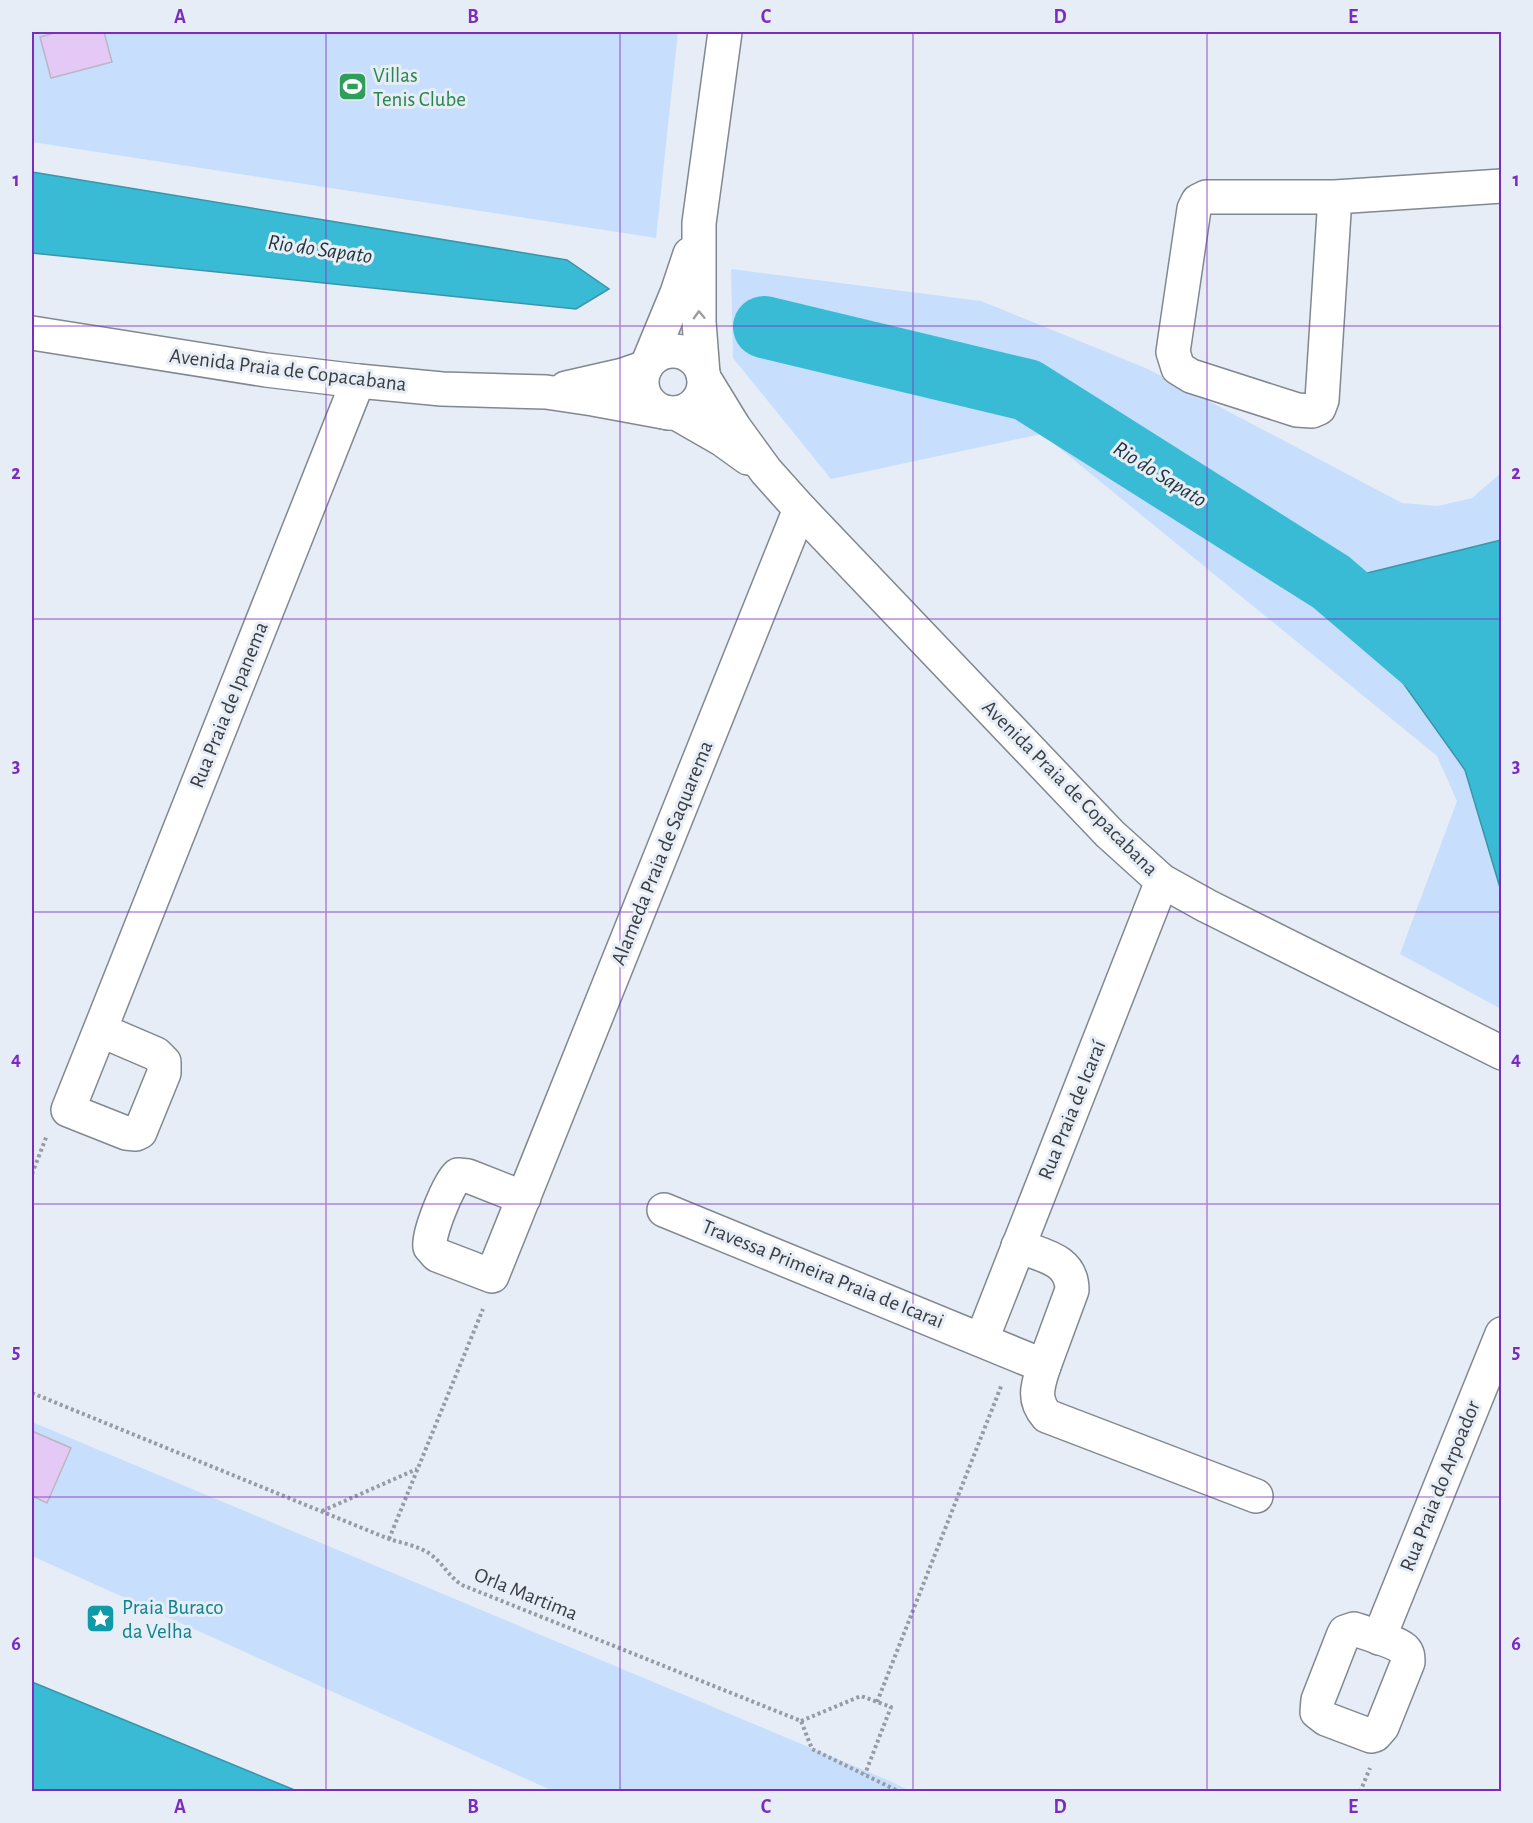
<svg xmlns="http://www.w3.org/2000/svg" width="1533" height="1823" font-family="'Alegreya Sans',sans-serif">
<rect width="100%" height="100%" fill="#e6edf6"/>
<g fill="#c7dffc">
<polygon points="32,32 678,32 656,238 32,142"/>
<polygon points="731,269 981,301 1148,369 1402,503 1438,506 1472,498 1501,473 1501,1009 1400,954 1457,801 1437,756 1042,434 831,479 733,358"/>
<polygon points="32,1422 890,1781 910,1791 553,1791 32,1556"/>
</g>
<g fill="#3abbd5" stroke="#3a95a8" stroke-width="1.5">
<polygon points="32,172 567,260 609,289 576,309 32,253"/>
<polygon points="1501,540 1502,540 1501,891 1465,770 1331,582"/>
<polygon points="32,1682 297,1791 32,1791"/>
</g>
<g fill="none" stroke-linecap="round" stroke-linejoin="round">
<polyline stroke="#3abbd5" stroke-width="62" points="764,327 1027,390 1331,582 1502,728"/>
</g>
<g fill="#e4c9f7" stroke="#bbb6bf" stroke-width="1.5">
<polygon points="58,32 104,32 112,62 51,78 40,37"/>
<polygon points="32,1431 71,1448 47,1503 32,1496"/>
</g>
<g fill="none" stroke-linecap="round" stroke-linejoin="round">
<defs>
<g id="minor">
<polyline points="1335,197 1322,400 1319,408 1312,411 1297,410 1191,376 1178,368 1173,352 1194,209 1198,201 1206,197 1335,197 1502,186"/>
<polyline points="100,1030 156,1054 164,1062 164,1073 140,1132 136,1134 126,1133 68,1110 100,1030 358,381"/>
<path d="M524,1198L468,1176L458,1175C449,1182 427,1236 430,1247L437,1255L492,1276L800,509"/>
<path d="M664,1210L1044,1366L1072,1290C1072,1259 1043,1256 1018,1246"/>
<polyline points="982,1339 1162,881"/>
<path d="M1044,1366C1038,1385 1032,1399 1047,1416L1256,1496"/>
<path d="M1354,1629C1366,1633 1396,1642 1404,1649C1408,1653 1408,1657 1408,1662L1382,1727L1375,1735L1371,1736L1326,1719L1317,1712L1318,1700L1343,1636L1345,1632Z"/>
<polyline points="1379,1638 1502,1334"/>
</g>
<g id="tertiary">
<polyline points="32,333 266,370 358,381 442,389 546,392 593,399 669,413"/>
<circle cx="673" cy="382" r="31"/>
<polyline points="648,363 677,293 690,254"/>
<polyline points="703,374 699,322 699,223 725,32"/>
<polyline points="704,378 734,427 766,471 800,509 1110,834 1162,881 1207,906 1502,1053"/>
<polyline points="566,388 623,375 646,367"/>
<polyline points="676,413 723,440 748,458"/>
</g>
</defs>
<use href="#minor" stroke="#818890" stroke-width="36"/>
<use href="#tertiary" stroke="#818890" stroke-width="36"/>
<g stroke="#979ca2" stroke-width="4" stroke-dasharray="3 3" stroke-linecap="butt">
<polyline points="32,1174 47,1135"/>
<path d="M32,1393L389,1539C402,1543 419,1546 430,1554C443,1563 449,1577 462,1585L801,1721L812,1749L900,1792"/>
<polyline points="322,1511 417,1469"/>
<polyline points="389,1539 483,1309"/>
<polyline points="877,1702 1002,1384"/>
<polyline points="801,1721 861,1696 891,1707 865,1774"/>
<polyline points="1360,1792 1370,1768"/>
</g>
<use href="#minor" stroke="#fff" stroke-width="33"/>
<use href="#tertiary" stroke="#fff" stroke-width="33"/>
</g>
<defs><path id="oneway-chevron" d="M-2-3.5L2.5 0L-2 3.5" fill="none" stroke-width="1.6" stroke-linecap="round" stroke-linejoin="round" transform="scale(1.5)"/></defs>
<use stroke="#9c9ea0" href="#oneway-chevron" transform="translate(699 315) rotate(-92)"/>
<path fill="none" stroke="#7b2cbf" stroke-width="1.5" stroke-opacity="0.55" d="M326,32V1792M620,32V1792M913,32V1792M1207,32V1792M32,326H1502M32,619H1502M32,912H1502M32,1204H1502M32,1497H1502"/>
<defs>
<symbol id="stadium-square" viewBox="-11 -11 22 22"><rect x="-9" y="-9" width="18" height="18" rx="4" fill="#2e9e5b" stroke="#e6edf6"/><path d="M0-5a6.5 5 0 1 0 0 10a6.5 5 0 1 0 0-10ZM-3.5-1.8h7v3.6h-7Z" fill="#fff"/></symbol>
<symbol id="sight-square" viewBox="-11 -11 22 22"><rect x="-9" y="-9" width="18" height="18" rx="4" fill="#0f9aa8" stroke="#e6edf6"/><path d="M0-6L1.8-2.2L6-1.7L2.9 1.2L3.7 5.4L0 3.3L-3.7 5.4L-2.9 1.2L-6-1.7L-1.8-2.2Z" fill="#fff"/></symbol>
</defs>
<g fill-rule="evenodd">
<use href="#stadium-square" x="336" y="70" width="33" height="33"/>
<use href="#sight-square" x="84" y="1602" width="33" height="33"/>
</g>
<g text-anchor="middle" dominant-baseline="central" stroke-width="6" stroke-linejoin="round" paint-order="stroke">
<g font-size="21" fill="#27864d" stroke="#e6edf6" text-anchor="start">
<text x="373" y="75">Villas<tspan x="373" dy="24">Tenis Clube</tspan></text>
</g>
<g font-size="21" fill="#3a3d40" stroke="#e6edf6">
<text transform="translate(288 370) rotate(7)">Avenida Praia de Copacabana</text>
<text transform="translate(229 705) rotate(-68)">Rua Praia de Ipanema</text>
<text transform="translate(1070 788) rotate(45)">Avenida Praia de Copacabana</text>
<text transform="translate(662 853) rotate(-68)">Alameda Praia de Saquarema</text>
<text transform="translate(1072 1110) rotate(-68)">Rua Praia de Icaraí</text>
<text transform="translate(823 1274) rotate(22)">Travessa Primeira Praia de Icarai</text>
<text transform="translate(1440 1486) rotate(-68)">Rua Praia do Arpoador</text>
<text transform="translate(526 1594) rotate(22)">Orla Martima</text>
</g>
<g font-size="21" fill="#0d838f" stroke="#e6edf6" text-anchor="start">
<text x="122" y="1607">Praia Buraco<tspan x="122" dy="24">da Velha</tspan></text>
</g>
<g font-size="22" font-style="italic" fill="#1e3439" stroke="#e6edf6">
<text transform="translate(320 249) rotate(8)">Rio do Sapato</text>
<text transform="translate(1160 474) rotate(32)">Rio do Sapato</text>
</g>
</g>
<rect width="1533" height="1823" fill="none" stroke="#e6edf6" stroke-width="66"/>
<rect x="33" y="33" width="1467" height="1757" fill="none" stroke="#7b2cbf" stroke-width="2"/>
<g font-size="20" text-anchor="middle" font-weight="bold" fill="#7b2cbf">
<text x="180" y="23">A</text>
<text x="473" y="23">B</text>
<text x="766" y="23">C</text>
<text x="1060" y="23">D</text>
<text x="1353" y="23">E</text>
<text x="16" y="186">1</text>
<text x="1516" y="186">1</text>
<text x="16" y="479">2</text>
<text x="1516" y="479">2</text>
<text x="16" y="772">3</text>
<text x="1516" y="772">3</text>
<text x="16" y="1065">4</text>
<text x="1516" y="1065">4</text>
<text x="16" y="1358">5</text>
<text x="1516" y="1358">5</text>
<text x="16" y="1650">6</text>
<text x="1516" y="1650">6</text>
<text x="180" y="1813">A</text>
<text x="473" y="1813">B</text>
<text x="766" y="1813">C</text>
<text x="1060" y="1813">D</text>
<text x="1353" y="1813">E</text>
</g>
</svg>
